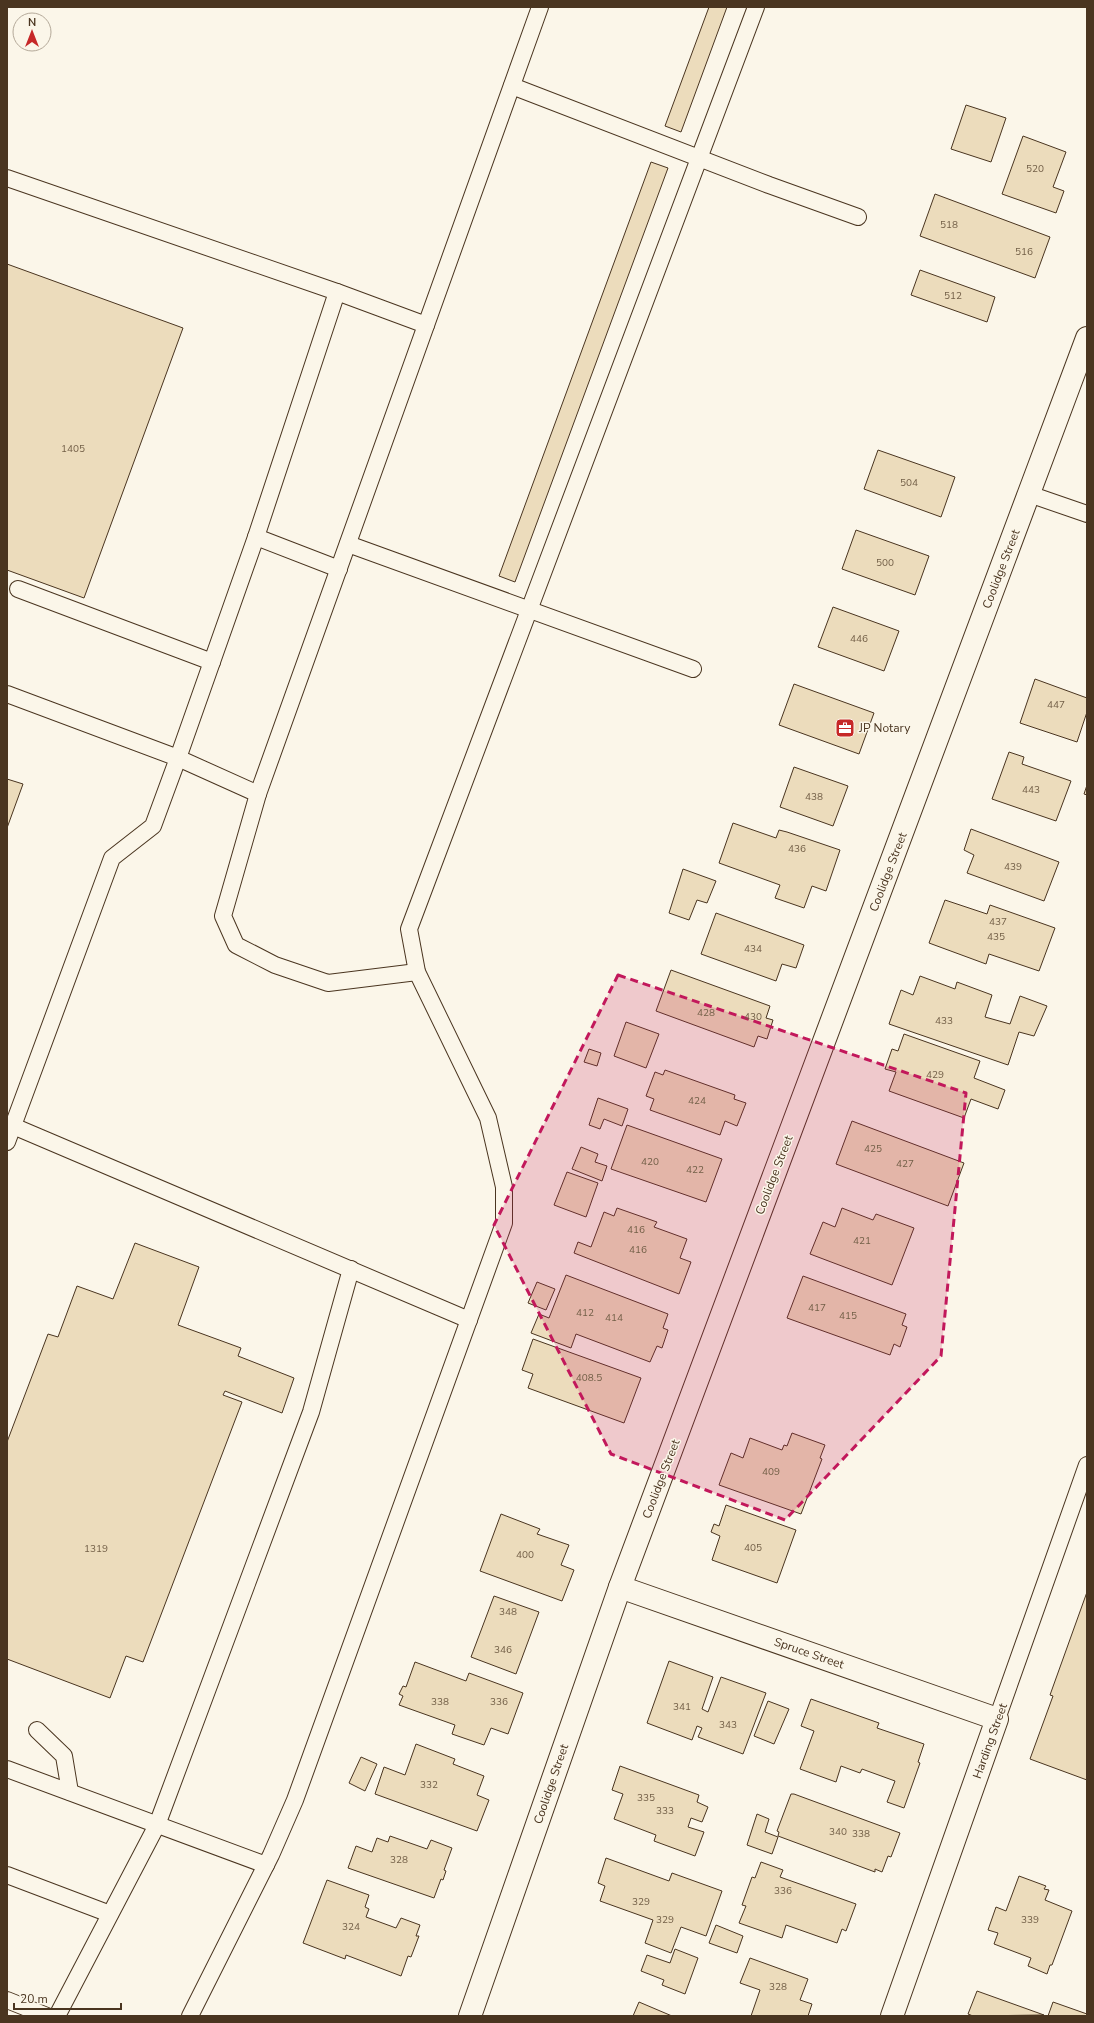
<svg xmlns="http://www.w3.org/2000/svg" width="1094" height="2023" font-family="'Nunito Sans',sans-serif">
<rect width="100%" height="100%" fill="#fbf6e9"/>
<g fill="#ecdcbc" stroke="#4a3520">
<polygon points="709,7 727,7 681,132 665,126"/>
<polygon points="966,105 1006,118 991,162 951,149"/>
<polygon points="1023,136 1066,152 1053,187 1064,191 1056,213 1002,194"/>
<polygon points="651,162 668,168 515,582 499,576"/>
<polygon points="935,194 1050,237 1035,278 920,236"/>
<polygon points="7,264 183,328 84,598 7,570"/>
<polygon points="920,270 995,297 987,322 911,295"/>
<polygon points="878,450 955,477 941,517 864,489"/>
<polygon points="856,530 929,556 915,595 842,569"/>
<polygon points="833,607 899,631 884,671 818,647"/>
<polygon points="1035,679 1087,698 1087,712 1077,742 1020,723"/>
<polygon points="794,684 874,713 859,754 779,725"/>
<polygon points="1009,752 1024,757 1022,764 1071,781 1056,821 992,799"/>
<polygon points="794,767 848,786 833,826 780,807"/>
<polygon points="7,779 23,784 7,828"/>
<polygon points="1087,785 1087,795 1084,794"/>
<polygon points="733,823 776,838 779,830 787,832 840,850 826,891 812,886 804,908 775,898 780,885 719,863"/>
<polygon points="971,829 1059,862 1044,901 967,873 974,855 964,850"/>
<polygon points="683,869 716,881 707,903 697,900 689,920 669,913"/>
<polygon points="945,900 987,914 990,905 1055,928 1039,971 989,954 986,964 929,943"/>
<polygon points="716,913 804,945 796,968 782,964 776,981 701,954"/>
<polygon points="671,970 770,1006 766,1018 773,1020 767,1039 758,1036 754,1047 656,1011"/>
<polygon points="920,976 955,989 957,982 992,995 985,1017 1010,1024 1020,996 1047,1006 1034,1036 1019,1032 1008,1065 889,1024 901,990 913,995"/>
<polygon points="626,1022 659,1034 646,1068 614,1056"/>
<polygon points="904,1034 980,1061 974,1078 1005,1090 998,1109 971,1099 964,1118 889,1091 896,1072 885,1069 892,1049 898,1051"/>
<polygon points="589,1049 601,1053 597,1066 584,1062"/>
<polygon points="665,1070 735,1095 734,1099 746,1103 737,1126 725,1121 720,1135 650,1110 654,1099 646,1096 655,1072 663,1075"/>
<polygon points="598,1098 628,1109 622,1126 604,1119 600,1129 589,1125"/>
<polygon points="852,1121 964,1163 948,1206 836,1164"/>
<polygon points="627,1125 722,1159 706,1202 611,1169"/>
<polygon points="581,1147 598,1154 595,1162 607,1166 602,1181 572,1169"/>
<polygon points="567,1172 598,1183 586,1217 554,1205"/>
<polygon points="617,1208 657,1222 654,1227 687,1239 680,1258 691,1262 679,1294 574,1253 578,1242 591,1247 604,1212 614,1216"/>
<polygon points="842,1208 873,1220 876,1214 914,1228 892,1285 810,1254 823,1222 835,1227"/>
<polygon points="135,1243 199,1267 178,1325 241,1348 238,1356 294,1378 282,1413 225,1391 223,1395 242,1402 143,1662 126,1656 110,1698 7,1659 7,1442 48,1334 58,1337 77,1286 113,1299"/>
<polygon points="566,1275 668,1314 663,1328 668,1330 662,1348 657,1346 650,1362 576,1334 571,1348 531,1333 539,1314 549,1318"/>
<polygon points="803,1276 906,1314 902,1325 907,1327 900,1347 894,1344 890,1355 787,1318"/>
<polygon points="537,1282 555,1289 546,1310 528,1303"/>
<polygon points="533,1339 641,1378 624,1423 528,1388 533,1374 522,1370"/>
<polygon points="792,1433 825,1445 820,1458 822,1459 801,1514 719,1485 731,1453 743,1458 750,1438 782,1450 784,1445 787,1446"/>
<polygon points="726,1505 796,1530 777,1583 712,1560 720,1536 711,1532 714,1524 719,1526"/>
<polygon points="501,1514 540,1529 537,1534 569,1545 561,1565 574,1570 562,1601 480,1571"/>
<polygon points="1087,1592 1087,1780 1030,1759 1053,1696 1050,1695"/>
<polygon points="494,1596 539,1612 516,1674 471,1657"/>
<polygon points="669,1661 713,1677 702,1709 708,1712 721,1677 766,1693 743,1754 698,1737 702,1728 697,1726 692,1740 647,1723"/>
<polygon points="415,1662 466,1681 469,1673 523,1693 508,1734 491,1728 484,1745 452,1734 455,1725 399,1705 403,1696 399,1694 403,1686 406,1687"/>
<polygon points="811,1699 879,1723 877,1728 924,1744 918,1762 920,1763 904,1808 887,1802 895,1781 862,1769 860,1773 841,1766 836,1782 800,1769 814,1731 801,1726"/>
<polygon points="768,1701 789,1709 774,1744 754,1736"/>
<polygon points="416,1744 455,1759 453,1764 484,1776 477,1795 489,1800 477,1831 375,1794 384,1767 405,1775"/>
<polygon points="361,1757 377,1764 365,1791 349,1783"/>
<polygon points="620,1766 699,1795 697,1802 708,1807 702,1822 691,1818 688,1827 704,1832 695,1856 654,1841 656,1835 614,1819 623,1794 612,1790"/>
<polygon points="791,1794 794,1794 900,1833 891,1857 888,1856 882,1872 875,1869 875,1872 778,1836 779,1832 777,1831"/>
<polygon points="757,1814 769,1819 765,1832 778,1837 772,1854 747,1845"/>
<polygon points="390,1836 427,1849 431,1840 452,1848 444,1870 446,1871 443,1880 441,1879 434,1898 348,1868 356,1846 372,1852 377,1838 388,1842"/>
<polygon points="606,1858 669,1881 672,1873 722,1891 706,1936 681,1927 671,1953 645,1943 653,1920 600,1901 605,1886 598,1883"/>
<polygon points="761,1862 783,1870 780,1877 856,1904 846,1931 842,1929 837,1943 786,1925 782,1938 739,1923 746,1906 742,1905 752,1877 755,1878"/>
<polygon points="1019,1876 1046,1886 1044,1889 1049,1890 1045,1900 1072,1911 1052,1965 1050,1965 1047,1974 1028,1966 1031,1958 994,1944 998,1933 988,1930 996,1907 1006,1911"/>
<polygon points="327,1880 369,1895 365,1907 369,1909 366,1917 396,1928 401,1918 420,1925 416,1936 419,1936 411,1957 408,1956 401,1976 346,1955 345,1959 303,1943"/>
<polygon points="716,1925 743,1936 737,1953 709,1943"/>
<polygon points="675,1949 698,1958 685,1994 662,1985 664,1980 641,1971 647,1955 670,1963"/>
<polygon points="750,1958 808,1979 800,2000 812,2004 808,2016 751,2016 760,1990 740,1983"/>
<polygon points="977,1991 1044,2015 973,2016 968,2014"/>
<polygon points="639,2002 672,2016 633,2016"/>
<polygon points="1053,2002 1087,2014 1087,2016 1048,2016"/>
</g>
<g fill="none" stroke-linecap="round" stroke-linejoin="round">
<defs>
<g id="service">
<polyline points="512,86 769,185 858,217"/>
<polyline points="7,178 337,292 256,537 178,758 258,794 223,916 236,945 275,965 328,983 417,972"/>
<polyline points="337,292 426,325"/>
<polyline points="1029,494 1087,514"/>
<polyline points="256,537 339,569"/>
<polyline points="348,544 693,669"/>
<polyline points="18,589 212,662"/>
<polyline points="7,694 178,758 153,826 112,858 7,1142"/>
<polyline points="258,794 540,7"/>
<polyline points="13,1126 469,1320"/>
<polyline points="997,1719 1087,1465"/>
<polyline points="37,1730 64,1756 70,1792"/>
<polyline points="7,1769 266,1865"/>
<polyline points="7,1875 110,1914"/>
<polyline points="7,2000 47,2016"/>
<polyline points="57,2016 157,1825 311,1412 351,1269"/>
<polyline points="190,2016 271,1855 295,1800 504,1223 504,1187 488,1118 417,972 409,929 756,7"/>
</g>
<g id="minor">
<polyline points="620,1587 997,1719 892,2016"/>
<polyline points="470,2016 620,1587 1087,338"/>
</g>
</defs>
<use href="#service" stroke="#4a3520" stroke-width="18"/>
<use href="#minor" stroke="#4a3520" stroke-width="24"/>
<use href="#service" stroke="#fbf6e9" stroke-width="16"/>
<use href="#minor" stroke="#fbf6e9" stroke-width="22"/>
</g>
<path fill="#c2185b" fill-opacity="0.2" stroke="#c2185b" stroke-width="3" stroke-dasharray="8 5" stroke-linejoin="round" d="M618,975L966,1093L941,1356L785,1520L611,1454L494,1225Z"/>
<defs>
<symbol id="office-square" viewBox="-11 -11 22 22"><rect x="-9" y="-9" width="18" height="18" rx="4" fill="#c62828" stroke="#fbf6e9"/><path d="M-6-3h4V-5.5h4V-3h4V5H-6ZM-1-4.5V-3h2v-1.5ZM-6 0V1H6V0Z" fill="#fff"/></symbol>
</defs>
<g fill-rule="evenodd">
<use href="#office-square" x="834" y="717" width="22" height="22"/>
</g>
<g text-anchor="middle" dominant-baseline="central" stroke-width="3" stroke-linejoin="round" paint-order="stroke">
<g font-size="10" fill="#725f47">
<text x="1035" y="169">520</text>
<text x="949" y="225">518</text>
<text x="1024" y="252">516</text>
<text x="953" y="296">512</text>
<text x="73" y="449">1405</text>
<text x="909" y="483">504</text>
<text x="885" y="563">500</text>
<text x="859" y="639">446</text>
<text x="1056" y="705">447</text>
<text x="1031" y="790">443</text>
<text x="814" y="797">438</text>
<text x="797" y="849">436</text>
<text x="1013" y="867">439</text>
<text x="998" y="922">437</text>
<text x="996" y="937">435</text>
<text x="753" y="949">434</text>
<text x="706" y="1013">428</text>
<text x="753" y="1017">430</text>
<text x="944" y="1021">433</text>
<text x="935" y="1075">429</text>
<text x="697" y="1101">424</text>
<text x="873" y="1149">425</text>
<text x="650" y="1162">420</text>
<text x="905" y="1164">427</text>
<text x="695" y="1170">422</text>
<text x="636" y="1230">416</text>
<text x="862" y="1241">421</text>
<text x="638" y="1250">416</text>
<text x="817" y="1308">417</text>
<text x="585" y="1313">412</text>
<text x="848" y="1316">415</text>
<text x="614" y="1318">414</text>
<text x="589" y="1378">408.5</text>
<text x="771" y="1472">409</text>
<text x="753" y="1548">405</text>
<text x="96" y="1549">1319</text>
<text x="525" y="1555">400</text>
<text x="508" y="1612">348</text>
<text x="503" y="1650">346</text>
<text x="440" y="1702">338</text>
<text x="499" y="1702">336</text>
<text x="682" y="1707">341</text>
<text x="728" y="1725">343</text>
<text x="429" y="1785">332</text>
<text x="646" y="1798">335</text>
<text x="665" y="1811">333</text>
<text x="838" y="1832">340</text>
<text x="861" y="1834">338</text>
<text x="399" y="1860">328</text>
<text x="783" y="1891">336</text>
<text x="641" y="1902">329</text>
<text x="665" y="1920">329</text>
<text x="1030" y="1920">339</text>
<text x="351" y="1927">324</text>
<text x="778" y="1987">328</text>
</g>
<g font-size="12" fill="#4a3520" stroke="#fbf6e9">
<text transform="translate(1001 569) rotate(-69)">Coolidge Street</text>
<text transform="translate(888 872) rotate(-69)">Coolidge Street</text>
<text transform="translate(774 1175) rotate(-69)">Coolidge Street</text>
<text transform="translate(661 1479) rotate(-69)">Coolidge Street</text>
<text transform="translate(809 1653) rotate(19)">Spruce Street</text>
<text transform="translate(990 1741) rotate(-70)">Harding Street</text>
<text transform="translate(551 1784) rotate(-71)">Coolidge Street</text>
</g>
<g font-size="12" fill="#4a3520" stroke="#fbf6e9" text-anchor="start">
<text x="859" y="728">JP Notary</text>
</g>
</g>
<rect width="1094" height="2023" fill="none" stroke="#4a3520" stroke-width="16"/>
<g transform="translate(32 32)"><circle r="19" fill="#fbf6e9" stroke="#b4a999"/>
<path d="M0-3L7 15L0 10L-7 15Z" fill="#c62828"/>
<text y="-6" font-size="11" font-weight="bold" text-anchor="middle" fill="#4a3520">N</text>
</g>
<path d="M14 2003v6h107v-6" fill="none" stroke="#4a3520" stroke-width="2"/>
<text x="20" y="2003" font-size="12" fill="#4a3520" stroke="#fbf6e9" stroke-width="3" paint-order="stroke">20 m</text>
</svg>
